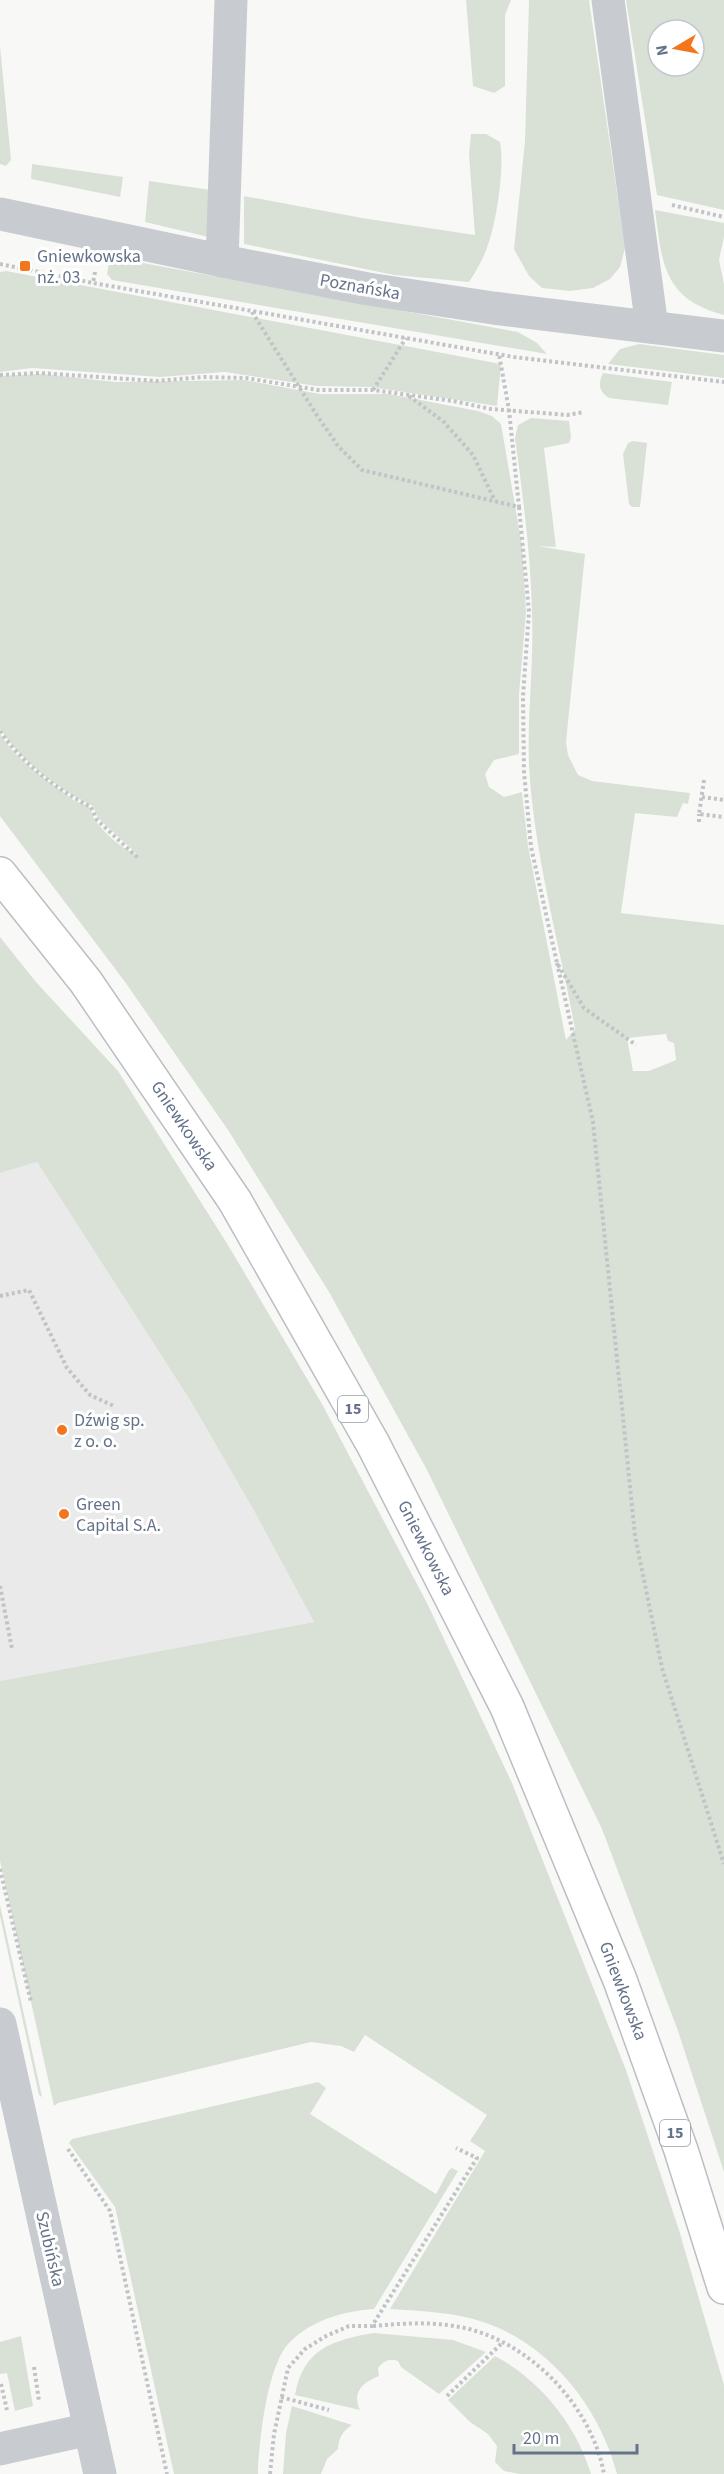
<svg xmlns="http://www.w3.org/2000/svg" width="724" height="2474" font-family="'Source Sans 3',sans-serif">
<rect width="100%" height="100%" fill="#f8f9f6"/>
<polygon fill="#e9eae9" points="37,1162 190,1400 253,1509 314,1622 0,1681 0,1173"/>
<g fill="#d9e1d7" fill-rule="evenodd">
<polygon points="466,0 511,0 505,15 505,86 494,93 473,86"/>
<polygon points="529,0 589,0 625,248 620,267 610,279 593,288 570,291 542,288 529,276 514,249 525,141"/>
<path d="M626,0H724V210L657,195ZM658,30H694V66H658Z"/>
<polygon points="0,46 11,160 6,166 0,164"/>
<path d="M471,134H486L500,142C505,169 496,228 485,253C481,263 475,273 469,282L394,275L244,244V196L362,218L475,235L469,154Z"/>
<polygon points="32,164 123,177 120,197 31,179"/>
<polygon points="149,181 218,191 217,239 145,222"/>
<path d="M655,210L724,223V237L719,260L724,284V315C664,299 662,265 655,210Z"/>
<polygon points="110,257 518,332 537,343 547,354 112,280 107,274"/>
<polygon points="6,271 501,364 497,406 371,387 316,386 225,372 160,377 32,368 0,372 0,272"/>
<polygon points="639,344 724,355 724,378 608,364 620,349"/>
<path d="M603,373L672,382L668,405L609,398C598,391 598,383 603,373Z"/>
<path d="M42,374L116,382L244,380L320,394H389L478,411L492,416L501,424L522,546L526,612L519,695V754L494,760L485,774L489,787L504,797L522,792L528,846L566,1040L575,1029C559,941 534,855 529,765C527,715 534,665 532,615C531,556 523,497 515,438L518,425L531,418L569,421L571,438L569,443L544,448L556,547L538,546L585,554L566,742L568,755L578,775L592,781L690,793L688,804L683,803L677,817L635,813L621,913L724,925V2172L678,2031L602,1829L427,1470L329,1292L228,1130L125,982L0,816V734C19,763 46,779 72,799C76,803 85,803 89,807C92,810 92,816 95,820C104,833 123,850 137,854L98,818L93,806C56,788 24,763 0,729V376ZM666,1034L668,1041L674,1043L676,1060L649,1071H633L627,1038Z"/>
<polygon points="633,441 647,443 640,507 632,507 629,504 623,454 628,443"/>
<path d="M0,937L36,982L118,1071L228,1245L322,1404L427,1603L512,1783L626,2070L679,2230L724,2385V2474H617C600,2408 551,2346 486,2323C455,2312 422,2311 390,2309L485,2151L470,2141L487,2115L365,2035L354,2052L341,2046L311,2042L58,2103L54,2106L0,1861V1681L314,1622L253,1509L190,1400L37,1162L0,1173Z"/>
<polygon points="0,1905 42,2097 39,2095 0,1916"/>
<path d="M318,2082L326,2088L310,2114L436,2194L449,2170L452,2168L458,2171L374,2309C344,2311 312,2320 290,2342C267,2364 259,2442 258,2474H174L115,2207L69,2143L72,2139Z"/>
<path d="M374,2333L453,2340L486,2352L439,2394L401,2367L398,2361C389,2358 384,2361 378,2368L379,2376C362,2383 352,2392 360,2410L295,2395C303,2350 331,2340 374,2333Z"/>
<polygon points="21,2336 33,2406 15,2411 7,2373 0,2374 0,2342"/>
<path d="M495,2356C540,2380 576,2424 591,2474H520L504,2471L495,2462L497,2446L488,2434L470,2422L448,2400Z"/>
<path d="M292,2406L352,2425C342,2432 339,2437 338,2449L327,2459L321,2474H283L286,2433Z"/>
</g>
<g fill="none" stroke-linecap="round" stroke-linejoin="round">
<defs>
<polyline id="major" points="0,874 86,982 235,1201 373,1444 507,1707 620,1980 681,2150 724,2287"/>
</defs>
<use href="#major" stroke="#bbbec3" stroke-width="36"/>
<g stroke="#c1c3c6" stroke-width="4" stroke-dasharray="3 3" stroke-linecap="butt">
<polyline points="672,205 724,217"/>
<polyline points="0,264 93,283"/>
<polyline points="95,272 93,283 514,357 724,382"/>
<polyline points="252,312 316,414 338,446 362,470 519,507 509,410 499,354"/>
<polyline points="0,375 40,373 157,381 204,377 246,378 318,390 373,390 453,401 491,409 567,415 584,412"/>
<polyline points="373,390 406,338"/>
<polyline points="409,396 444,422 473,455 495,501"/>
<polyline points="519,507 529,612 523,696 524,772 531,847 557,963 584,1008 636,1045"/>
<path d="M0,731C23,764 56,789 91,807L97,820L138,858"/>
<polyline points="704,780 699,814 724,817"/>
<polyline points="702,797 724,800"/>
<polyline points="699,822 699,814"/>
<polyline points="557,963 593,1122 635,1536 662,1668 724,1864"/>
<polyline points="0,1296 29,1290 67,1368 90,1395 114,1406"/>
<polyline points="0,1586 12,1649"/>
<polyline points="0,1869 31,2002"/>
<polyline points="68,2149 110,2211 167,2474"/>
<path d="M373,2326C405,2323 437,2321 469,2329C534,2346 592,2408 604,2474"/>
<polyline points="34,2367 39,2401"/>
<polyline points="1,2384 7,2410"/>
<polyline points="447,2396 502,2343"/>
<polyline points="281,2397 329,2410"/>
<polyline points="270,2474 274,2434 288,2368 305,2349 326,2336 349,2326 372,2326 477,2158 456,2148"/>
</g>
<g stroke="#c8cbd0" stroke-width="33">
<polyline points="608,0 652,327"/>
<polyline points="0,214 233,263 368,289 493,308 724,336"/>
<polyline points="222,261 231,0"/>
<polyline points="0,2024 100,2474"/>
<polyline points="0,2449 90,2429"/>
</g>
<use href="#major" stroke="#fff" stroke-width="33"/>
</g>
<g fill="#f3751c" stroke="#fff" stroke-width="2">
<rect x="19" y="260" width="12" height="12" rx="3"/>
<circle cx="62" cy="1430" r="6"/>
<circle cx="64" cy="1514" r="6"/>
</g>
<g text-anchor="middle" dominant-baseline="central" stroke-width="6" stroke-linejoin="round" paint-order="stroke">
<g fill="#fff" stroke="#939dad" stroke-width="1.5">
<rect x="338" y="1396" width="30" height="26" rx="4.5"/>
<rect x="660" y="2120" width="30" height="26" rx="4.5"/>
</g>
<g font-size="16" font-weight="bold" fill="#65738a">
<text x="353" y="1409">15</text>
<text x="675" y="2133">15</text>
</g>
<g font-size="18" fill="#65738a" stroke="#fff" text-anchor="start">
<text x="37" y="256">Gniewkowska<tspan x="37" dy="21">nż. 03</tspan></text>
<text x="74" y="1420">Dźwig sp.<tspan x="74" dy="21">z o. o.</tspan></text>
<text x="76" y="1504">Green<tspan x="76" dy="21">Capital S.A.</tspan></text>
</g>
<g font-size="18" fill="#65738a" stroke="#fff">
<text transform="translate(360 287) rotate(10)">Poznańska</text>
<text transform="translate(184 1126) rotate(56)">Gniewkowska</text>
<text transform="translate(426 1548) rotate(63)">Gniewkowska</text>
<text transform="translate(623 1991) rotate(69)">Gniewkowska</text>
<text transform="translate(50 2249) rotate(77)">Szubińska</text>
</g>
</g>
<g transform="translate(676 48) rotate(260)"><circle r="28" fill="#ffffff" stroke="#c1c7d0" stroke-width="1.5"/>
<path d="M0-4.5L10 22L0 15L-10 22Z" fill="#f3751c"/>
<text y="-9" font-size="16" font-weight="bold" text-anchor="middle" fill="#65738a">N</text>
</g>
<path d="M514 2444v9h123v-9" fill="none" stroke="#65738a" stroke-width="3"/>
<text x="523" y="2444" font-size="18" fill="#65738a" stroke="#ffffff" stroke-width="4.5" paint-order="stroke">20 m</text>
</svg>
